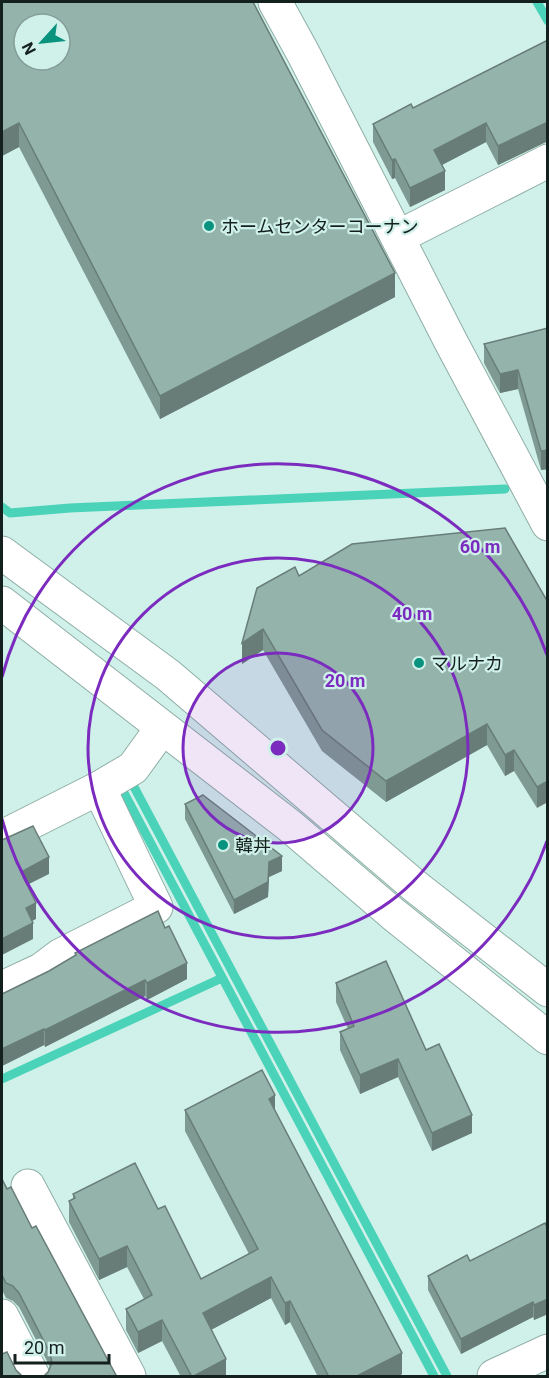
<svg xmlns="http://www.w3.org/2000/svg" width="549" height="1378" font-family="Roboto,'Noto Sans JP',sans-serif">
<rect width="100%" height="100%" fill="#d0f1e9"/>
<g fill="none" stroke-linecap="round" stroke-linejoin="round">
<g stroke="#4bd3b9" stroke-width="9">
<polyline points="537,2 548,21"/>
<polyline points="2,507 10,513 70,508 505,489"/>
<polyline points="133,785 447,1376"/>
<polyline points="123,791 434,1376"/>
<polyline points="2,1079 222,978"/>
</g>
<defs>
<g id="minor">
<polyline points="275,2 303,53 451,342 548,524"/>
<polyline points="398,237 548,161"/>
<polyline points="99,788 133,768 162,728"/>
<polyline points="2,837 99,788 156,907 61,955 41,970 2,988"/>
<polyline points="28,1186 129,1376"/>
<polyline points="2,1316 33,1376"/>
<polyline points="494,1376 548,1351"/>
</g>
<g id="tertiary">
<polyline points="2,553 168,675 416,887 548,990"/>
<polyline points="2,603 290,826 393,914 548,1038"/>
</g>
</defs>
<use href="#minor" stroke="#8eaea5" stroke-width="35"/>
<use href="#tertiary" stroke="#8eaea5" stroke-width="35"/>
<use href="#minor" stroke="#fff" stroke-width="33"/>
<use href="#tertiary" stroke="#fff" stroke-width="33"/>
</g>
<g fill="#7f9a93">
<polygon points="2,2 395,297 160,419 19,147 2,156"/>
<polygon points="548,40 548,141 498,165 486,142 442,165 445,190 410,207 395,178 392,179 373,142 373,124 413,108"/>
<polygon points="548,328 548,469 541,470 518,389 500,393 484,363 484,344"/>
<polygon points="299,576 546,599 537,808 514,771 505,776 487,745 386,802 322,751 263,650 242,664 242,643"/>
<polygon points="185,804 282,871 269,877 268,897 234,914 185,819"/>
<polygon points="75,953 187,979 147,1000 145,996 45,1047 44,1045 2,1066 2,994 49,971 75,956"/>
<polygon points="336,983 426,1050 472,1133 432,1151 398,1077 360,1094 340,1050 340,1032 348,1029 336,1002"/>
<polygon points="185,1110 275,1110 402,1374 397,1377 318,1377 290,1322 285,1325 271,1298 211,1330 226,1377 181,1377 162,1341 138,1353 126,1330 126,1309 144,1299 127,1267 99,1280 69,1222 69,1201 73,1199 73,1194 158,1209 201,1279 249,1254 185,1131"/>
<polygon points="2,1179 32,1228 117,1377 48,1372 50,1367 19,1307 13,1301 6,1298 2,1290"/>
<polygon points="548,1229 548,1314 534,1320 533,1317 461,1354 428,1290 428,1276 470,1261"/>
</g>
<g fill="#687d78">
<polygon points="548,122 548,141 498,165 498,146"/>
<polygon points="19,123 19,147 2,156 2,132"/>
<polygon points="486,123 486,142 434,169 434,150"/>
<polygon points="395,159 395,178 392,179 392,160"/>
<polygon points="445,171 445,190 410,207 410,188"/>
<polygon points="395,273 395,297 160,419 160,396"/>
<polygon points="518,370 518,389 500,393 500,374"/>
<polygon points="548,450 548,469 541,470 541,451"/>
<polygon points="263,629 263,650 242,664 242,643"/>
<polygon points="487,724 487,745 386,802 386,781"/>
<polygon points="514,750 514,771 505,776 505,755"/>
<polygon points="548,781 548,802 537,808 537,787"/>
<polygon points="282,856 282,871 269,877 268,897 234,914 234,900 269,862"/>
<polygon points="49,857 49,874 21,888 21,872"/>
<polygon points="36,903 36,919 26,924 26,908"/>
<polygon points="33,923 33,939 2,955 2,939"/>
<polygon points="187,963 187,979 147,1000 147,983"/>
<polygon points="145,980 145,996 45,1047 45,1030"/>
<polygon points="44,1029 44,1045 2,1066 2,1049"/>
<polygon points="398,1059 398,1077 360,1094 360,1075"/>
<polygon points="275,1095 275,1117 269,1099"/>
<polygon points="472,1115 472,1133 432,1151 432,1133"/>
<polygon points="127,1246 127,1267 99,1280 99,1259"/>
<polygon points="271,1277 271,1298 203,1334 203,1313"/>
<polygon points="548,1299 548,1314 534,1320 534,1305"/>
<polygon points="290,1301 290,1322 285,1325 285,1303"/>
<polygon points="533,1302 533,1317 461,1354 461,1339"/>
<polygon points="162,1320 162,1341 138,1353 138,1332"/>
<polygon points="402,1353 402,1374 397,1377 355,1377"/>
<polygon points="226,1359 226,1377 193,1377"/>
</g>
<g fill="#94b3ab" stroke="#687d78" stroke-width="1.5" fill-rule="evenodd">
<path d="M2,2H253L395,273L160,396L19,123L2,132ZM24,24H60V60H24Z"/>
<polygon points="548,40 548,122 498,146 486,123 434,150 445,171 410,188 395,159 392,160 373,124 411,104 413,108"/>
<polygon points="548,328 548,450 541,451 518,370 500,374 484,344"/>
<polygon points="505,528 546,599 548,599 548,781 537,787 514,750 505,755 487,724 386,781 322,730 263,629 242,643 257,588 295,567 299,576 352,544"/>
<polygon points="203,795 282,856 269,862 268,882 234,900 185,804"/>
<polygon points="33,826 49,857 21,872 36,903 26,908 33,923 2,939 2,840"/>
<polygon points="158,911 165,928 169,926 187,963 147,983 145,980 45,1030 44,1029 2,1049 2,994 49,971 76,955 75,953"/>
<polygon points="386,961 426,1050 439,1044 472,1115 432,1133 398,1059 360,1075 340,1032 354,1026 336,983"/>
<polygon points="262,1070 275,1095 269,1099 402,1353 355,1377 329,1377 290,1301 285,1303 271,1277 203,1313 226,1359 192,1377 162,1320 138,1332 126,1309 152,1295 127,1246 99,1259 69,1201 75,1198 73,1194 135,1163 158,1209 165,1206 201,1279 258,1249 185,1110"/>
<polygon points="2,1179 7,1189 11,1187 32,1228 36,1226 117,1377 43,1377 48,1372 52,1363 50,1353 19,1293 13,1286 6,1283 2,1275"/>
<polygon points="545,1223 548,1229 548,1299 534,1305 533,1302 461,1339 428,1276 467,1255 470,1261"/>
<polygon points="7,1352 16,1370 23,1377 2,1377 2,1354"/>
</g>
<circle cx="278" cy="748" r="95" fill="#7b2cbf" fill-opacity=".12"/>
<g fill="none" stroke="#7b2cbf" stroke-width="3">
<circle cx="278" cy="748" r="95"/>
<circle cx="278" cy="748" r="190"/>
<path d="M547 841A285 285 0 0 1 2 819M2 677A285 285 0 0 1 547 655"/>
</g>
<g fill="#09937e" stroke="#d0f1e9" stroke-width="2">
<circle cx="209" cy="226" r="6"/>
<circle cx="419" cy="663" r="6"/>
<circle cx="223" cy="845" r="6"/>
</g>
<g text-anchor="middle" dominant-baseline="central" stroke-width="4.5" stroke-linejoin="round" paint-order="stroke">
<g font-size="18" fill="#14201d" stroke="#d0f1e9" text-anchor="start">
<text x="221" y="226">ホームセンターコーナン</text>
<text x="431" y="663">マルナカ</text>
<text x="235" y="845">韓丼</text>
</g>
</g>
<circle cx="278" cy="748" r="9" fill="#7b2cbf" stroke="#d0f1e9" stroke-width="3"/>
<g font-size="18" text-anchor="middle" font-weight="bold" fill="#7b2cbf" stroke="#d0f1e9" stroke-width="4.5" stroke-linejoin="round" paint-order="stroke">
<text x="480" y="553">60 m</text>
<text x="412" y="620">40 m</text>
<text x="345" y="687">20 m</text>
</g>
<rect width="549" height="1378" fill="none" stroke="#14201d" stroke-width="6"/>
<g transform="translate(42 42) rotate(243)"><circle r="28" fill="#d0f1e9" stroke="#859d97" stroke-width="1.5"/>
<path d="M0-4.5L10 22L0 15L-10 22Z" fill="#09937e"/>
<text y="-9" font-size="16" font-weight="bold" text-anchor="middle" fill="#14201d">N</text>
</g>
<path d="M15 1354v9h94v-9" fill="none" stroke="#14201d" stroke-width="3"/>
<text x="24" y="1354" font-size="18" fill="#14201d" stroke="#d0f1e9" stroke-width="4.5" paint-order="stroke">20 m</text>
</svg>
